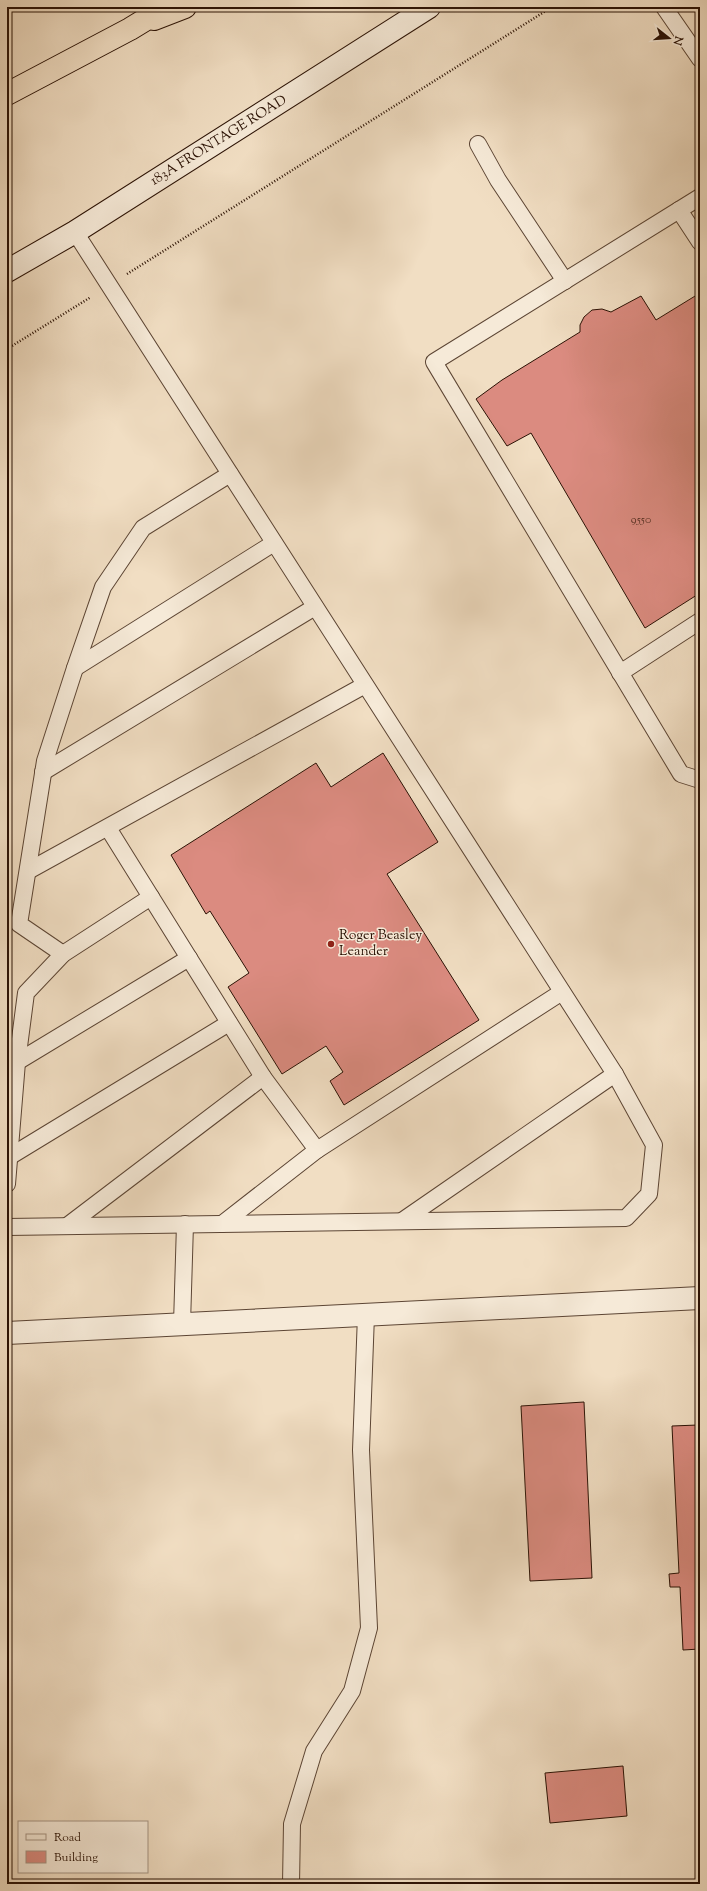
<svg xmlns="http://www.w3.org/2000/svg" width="707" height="1891" font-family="'Sorts Mill Goudy',serif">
<rect width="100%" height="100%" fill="#f1dec3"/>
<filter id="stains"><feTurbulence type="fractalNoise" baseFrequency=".005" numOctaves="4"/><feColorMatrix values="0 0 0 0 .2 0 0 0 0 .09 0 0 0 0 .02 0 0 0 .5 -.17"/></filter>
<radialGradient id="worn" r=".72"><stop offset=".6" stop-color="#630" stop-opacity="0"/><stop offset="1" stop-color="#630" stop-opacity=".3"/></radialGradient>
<g fill="#db8b80" stroke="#2b1205">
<polygon points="700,293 700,593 645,628 531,433 507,446 476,399 502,380 580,332 580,325 584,317 592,310 602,309 611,312 641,296 656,320"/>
<polygon points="383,753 438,842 387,874 479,1020 344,1105 330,1081 343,1072 326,1046 282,1074 228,987 249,973 210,911 206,914 171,855 316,763 331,787"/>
<polygon points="584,1402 592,1578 530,1581 521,1406"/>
<polygon points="698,1414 700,1414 700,1649 683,1650 680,1587 670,1587 669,1574 679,1573 672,1426 698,1425"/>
<polygon points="623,1766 627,1816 550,1823 545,1773"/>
</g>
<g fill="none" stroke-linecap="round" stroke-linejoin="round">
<defs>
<g id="service">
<polyline points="664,7 700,59"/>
<polyline points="478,144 498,180 565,281"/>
<polyline points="700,197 434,362 681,774 700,780"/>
<polyline points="679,210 700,242"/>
<polyline points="75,668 274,543"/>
<polyline points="620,673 700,621"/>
<polyline points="43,772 315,607"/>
<polyline points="108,828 263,1077 317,1150 222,1224"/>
<polyline points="28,871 365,685"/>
<polyline points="63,954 19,924 45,761 75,668 103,587 143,528 230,474"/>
<polyline points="17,1062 189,958"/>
<polyline points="317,1150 562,992"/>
<polyline points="9,1157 229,1023"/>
<polyline points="7,1184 17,1062 26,993 63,954 151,897"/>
<polyline points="402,1221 615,1074"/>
<polyline points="67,1226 263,1077"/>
<polyline points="7,1227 626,1218 649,1194 654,1145 615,1074 75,232"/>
<polyline points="182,1324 185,1224"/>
<polyline points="291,1884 292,1824 314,1751 352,1691 369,1628 361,1450 366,1315"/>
</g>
<polyline id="minor" points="7,1333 700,1298"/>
<polyline id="secondary" points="7,271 75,232 429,7"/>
<g id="motorway">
<polyline points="154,19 185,7"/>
<polyline points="7,94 130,29 166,7"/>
</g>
</defs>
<use href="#service" stroke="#5c4534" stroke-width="18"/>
<use href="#minor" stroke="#5c4534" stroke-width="24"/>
<use href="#secondary" stroke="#2b1205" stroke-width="24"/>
<use href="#motorway" stroke="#2b1205" stroke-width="24"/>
<g stroke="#2b1205" stroke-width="2.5" stroke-dasharray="1 2" stroke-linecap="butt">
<polyline points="127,274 552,7"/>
<polyline points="7,349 91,297"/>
</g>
<use href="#service" stroke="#f6ead8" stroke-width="16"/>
<use href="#minor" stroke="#f6ead8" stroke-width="22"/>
<use href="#secondary" stroke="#f6ead8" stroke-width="22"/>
<use href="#motorway" stroke="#f1dec3" stroke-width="22"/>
</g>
<circle fill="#8f2418" stroke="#f6ead8" stroke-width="1.5" cx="331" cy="944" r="4"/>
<g text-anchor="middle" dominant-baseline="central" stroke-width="3" stroke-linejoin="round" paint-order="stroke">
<g font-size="12" fill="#573024">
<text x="641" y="520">9550</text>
</g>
<g font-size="14" fill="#2b1205" stroke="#f6ead8">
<text transform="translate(219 141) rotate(-32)">183A FRONTAGE ROAD</text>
</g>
<g font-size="14" fill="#2b1205" stroke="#f6ead8" text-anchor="start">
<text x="339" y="936">Roger Beasley<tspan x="339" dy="16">Leander</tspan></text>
</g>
</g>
<rect width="707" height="1891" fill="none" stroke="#f1dec3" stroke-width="24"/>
<rect x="8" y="8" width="691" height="1875" fill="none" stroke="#2b1205" stroke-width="2"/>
<rect x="12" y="12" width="683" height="1867" fill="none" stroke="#2b1205"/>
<rect x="18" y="1821" width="130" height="52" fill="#f6ead8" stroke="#a59484"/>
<rect x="26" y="1834" width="20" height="6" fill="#f6ead8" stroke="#a59484"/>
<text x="54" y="1841" font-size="12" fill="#2b1205">Road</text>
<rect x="26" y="1851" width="20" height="12" fill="#db8b80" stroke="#a59484"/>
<text x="54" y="1861" font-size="12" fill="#2b1205">Building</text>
<g transform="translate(669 38) rotate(107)" stroke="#f6ead8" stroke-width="3" paint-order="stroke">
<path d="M0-3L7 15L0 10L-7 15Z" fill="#2b1205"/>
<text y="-6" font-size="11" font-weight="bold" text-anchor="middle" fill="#2b1205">N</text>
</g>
<rect width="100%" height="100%" filter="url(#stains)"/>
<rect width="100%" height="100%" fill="url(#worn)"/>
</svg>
